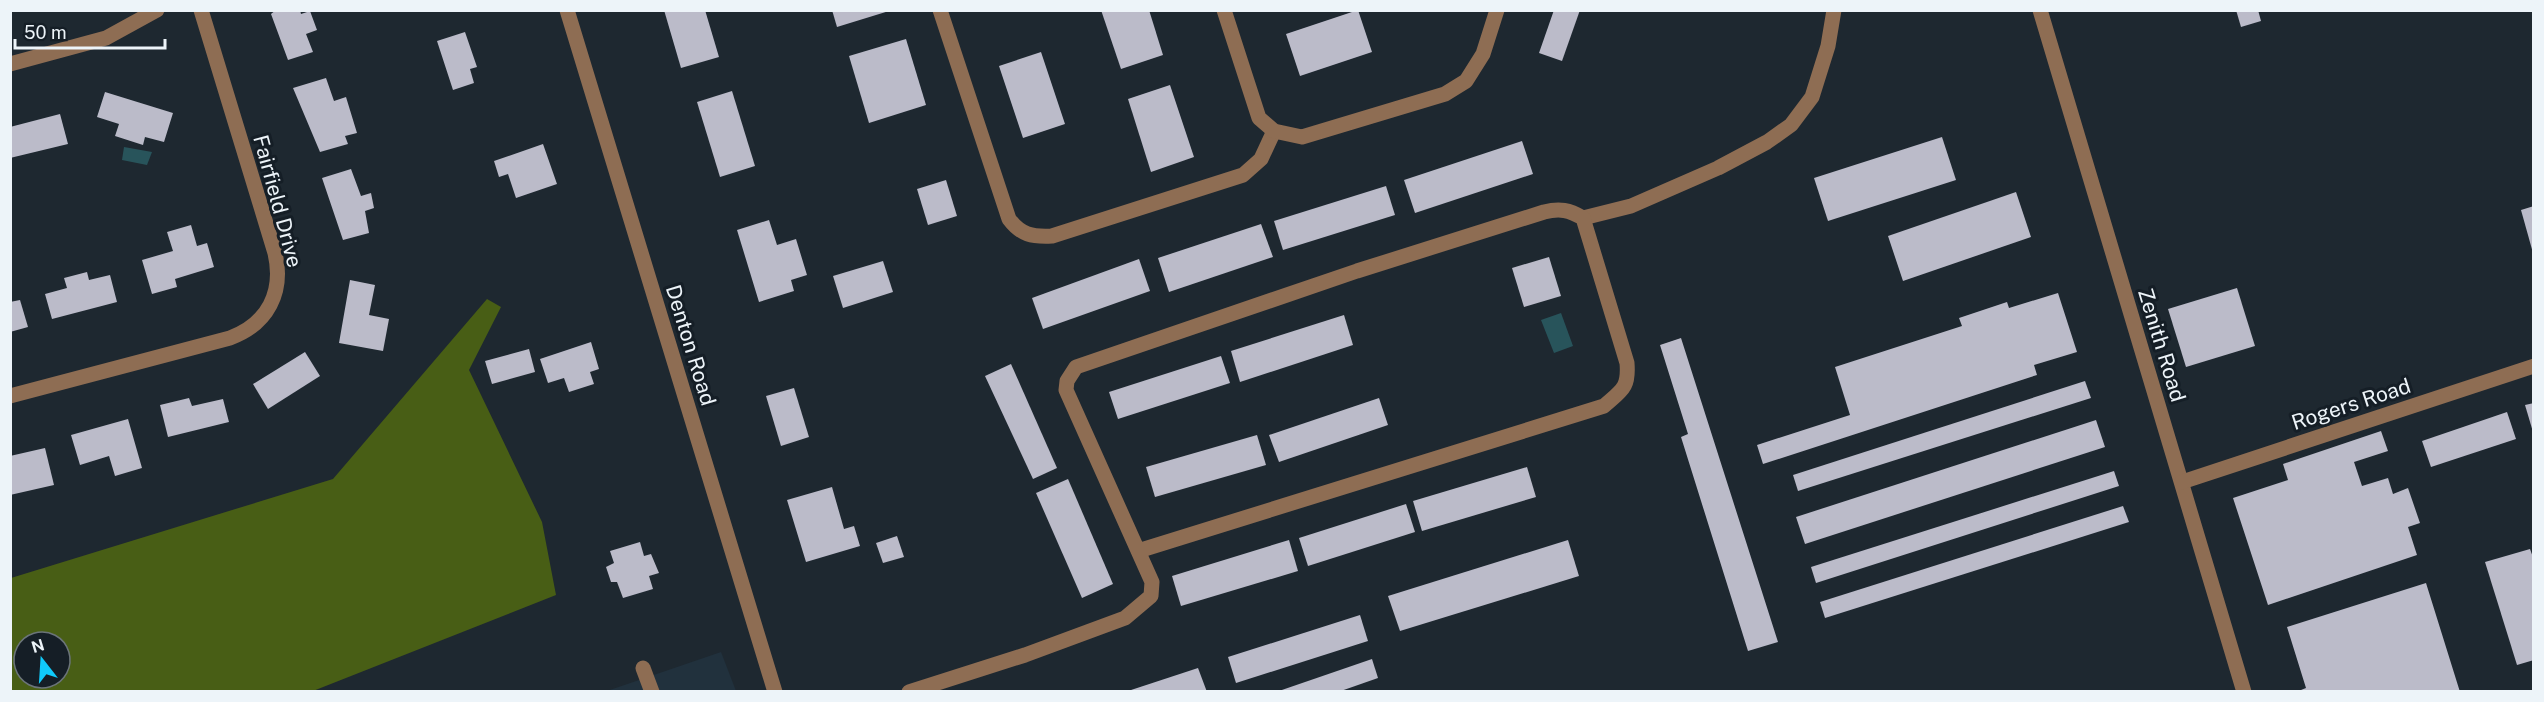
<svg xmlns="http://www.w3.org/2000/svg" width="2544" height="702" font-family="'Public Sans',sans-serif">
<rect width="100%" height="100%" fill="#1e2830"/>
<polygon fill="#21313d" points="721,652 736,691 604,692"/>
<path fill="#485e15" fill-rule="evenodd" d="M487,299L501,307L469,370L542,522L556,595L313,691H11V578L333,479ZM24,642H60V678H24Z"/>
<g fill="#28545b">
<polygon points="124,147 152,152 147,165 122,160"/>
<polygon points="1561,313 1573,346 1554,353 1541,320"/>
</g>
<g fill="#bbbbc9">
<polygon points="276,10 300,10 301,14 310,11 317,30 306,34 313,52 288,60 271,14"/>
<polygon points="664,10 705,10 719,57 681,68"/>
<polygon points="832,10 889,10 889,11 837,27"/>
<polygon points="1101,10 1149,10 1163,55 1121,69"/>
<polygon points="1358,10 1372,52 1300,76 1286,34"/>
<polygon points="1554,10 1580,10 1562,61 1539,53"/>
<polygon points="2236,10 2258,10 2261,21 2241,27"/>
<polygon points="465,32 477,67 470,69 474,83 453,90 437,41"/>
<polygon points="906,39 926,105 869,123 849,56"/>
<polygon points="1041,52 1065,124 1023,138 999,66"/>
<polygon points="326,78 334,101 346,97 357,133 345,136 348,144 320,152 293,88"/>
<polygon points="1170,85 1194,157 1151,172 1128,99"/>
<polygon points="732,91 755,166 720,177 697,102"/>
<polygon points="105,92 173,113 164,142 145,137 143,145 115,136 119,124 97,117"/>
<polygon points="60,114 68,144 10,158 10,127"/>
<polygon points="1942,137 1956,180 1828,221 1814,178"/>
<polygon points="1522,141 1533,174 1415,213 1404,180"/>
<polygon points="543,144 557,184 516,198 508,174 499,177 494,161"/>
<polygon points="351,169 361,196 371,193 374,208 365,211 369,233 343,240 322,178"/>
<polygon points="946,180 957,216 928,225 917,189"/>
<polygon points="1386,186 1395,215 1283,250 1274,221"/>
<polygon points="2016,192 2031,237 1903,281 1888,236"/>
<polygon points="2534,206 2534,253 2533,253 2521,210"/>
<polygon points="769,220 777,245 796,239 807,275 791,280 794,291 759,302 737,230"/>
<polygon points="1261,224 1273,257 1169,292 1158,258"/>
<polygon points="191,225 197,246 207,243 214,267 175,279 177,287 152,294 142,260 173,251 167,232"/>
<polygon points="1549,257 1561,296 1524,307 1512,268"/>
<polygon points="1139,259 1150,291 1043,329 1032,298"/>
<polygon points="883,261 893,292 843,308 833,276"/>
<polygon points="87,272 89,280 110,275 117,302 52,319 45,294 67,288 64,278"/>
<polygon points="350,280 375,285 369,315 389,319 383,351 339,343"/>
<polygon points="2237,288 2255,346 2186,367 2168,309"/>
<polygon points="2058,293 2077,352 2034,365 2037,375 1763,464 1757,445 1850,415 1835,367 1962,326 1959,318 2007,302 2009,308"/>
<polygon points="20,300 28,327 10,332 10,302"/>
<polygon points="1344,315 1353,345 1240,382 1231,351"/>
<polygon points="1681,338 1778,642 1748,651 1681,437 1688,434 1660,345"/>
<polygon points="591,342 599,369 590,372 594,384 569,392 564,378 548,383 540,359"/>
<polygon points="529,349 535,372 492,384 485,361"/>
<polygon points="305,352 320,376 268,409 253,384"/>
<polygon points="1221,356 1230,383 1118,419 1109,392"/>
<polygon points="1011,364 1057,468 1033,479 985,376"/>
<polygon points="2085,381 2091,398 1798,491 1793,475"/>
<polygon points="794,388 809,437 781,446 766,396"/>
<polygon points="189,398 192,406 223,399 229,422 168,437 160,405"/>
<polygon points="1379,398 1388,425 1279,462 1269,435"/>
<polygon points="2534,403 2534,432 2533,432 2525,405"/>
<polygon points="2507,412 2516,439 2431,467 2422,441"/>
<polygon points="128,419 142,468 115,476 109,456 80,465 71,435"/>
<polygon points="2096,420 2105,447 1805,544 1796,517"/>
<polygon points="2381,431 2388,451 2354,462 2362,486 2388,478 2393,494 2408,488 2420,523 2408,527 2417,555 2268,605 2233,498 2288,480 2283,464"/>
<polygon points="1257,435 1266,465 1155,497 1146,467"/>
<polygon points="45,448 54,485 10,495 10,456"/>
<polygon points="1527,467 1536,497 1422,531 1413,501"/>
<polygon points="2114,471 2119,486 1816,583 1811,567"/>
<polygon points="1068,479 1113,584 1082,598 1036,493"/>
<polygon points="832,487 844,529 854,526 860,546 806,562 787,500"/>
<polygon points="1406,504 1415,532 1308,566 1299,538"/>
<polygon points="2123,506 2129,522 1825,618 1820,602"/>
<polygon points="897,536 904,557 883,563 876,543"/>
<polygon points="1289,540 1298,571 1181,606 1172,576"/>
<polygon points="1568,540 1579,576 1400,631 1388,596"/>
<polygon points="640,542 644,556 651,554 659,573 649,576 653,589 623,598 617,582 611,582 606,567 614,563 610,551"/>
<polygon points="2530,549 2534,560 2534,660 2517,665 2485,562"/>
<polygon points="2426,583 2460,692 2296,692 2306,688 2287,627"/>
<polygon points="1360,615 1368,641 1236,683 1228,657"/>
<polygon points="1372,659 1378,678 1338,692 1276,692"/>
<polygon points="1198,668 1207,692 1128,692 1128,691"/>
</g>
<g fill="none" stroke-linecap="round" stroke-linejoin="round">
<g stroke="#8e6d53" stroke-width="15">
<polyline points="567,10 775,692"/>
<path d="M940,10L1009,219C1021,235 1032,237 1052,236L1243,175L1261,159L1274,131"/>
<polyline points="1224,10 1259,118 1274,131 1302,137 1445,94 1466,81 1483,54 1497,10"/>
<polyline points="2040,10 2244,692"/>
<polyline points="10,64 106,38 157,10"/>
<polyline points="1583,218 1631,206 1718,168 1767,142 1791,125 1812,97 1828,46 1834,10"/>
<path d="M10,396L230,338C268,324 284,292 275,253L201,10"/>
<polyline points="2182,482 2534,366"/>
<polyline points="643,668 652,692"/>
<path d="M909,692L1025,655L1125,618L1151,596L1152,582L1066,390L1067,381L1076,367L1357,271L1544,212C1560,208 1569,210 1583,218L1627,363C1629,388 1622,390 1604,406L1138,551"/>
</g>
</g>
<g text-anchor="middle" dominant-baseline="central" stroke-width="6" stroke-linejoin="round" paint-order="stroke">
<g font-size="21" fill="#edf4f9" stroke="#151e26">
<text transform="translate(278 201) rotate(75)">Fairfield Drive</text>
<text transform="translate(691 345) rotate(73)">Denton Road</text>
<text transform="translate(2162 345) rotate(73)">Zenith Road</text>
<text transform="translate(2351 404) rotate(-18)">Rogers Road</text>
</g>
</g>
<rect width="2544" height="702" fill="none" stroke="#edf4f9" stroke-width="24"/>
<g transform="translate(42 660) rotate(343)"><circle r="28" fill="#151e26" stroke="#6b747a" stroke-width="1.5"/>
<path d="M0-4.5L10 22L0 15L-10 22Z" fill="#10cafa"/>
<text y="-9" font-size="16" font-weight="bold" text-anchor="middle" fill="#edf4f9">N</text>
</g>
<path d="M15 39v9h150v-9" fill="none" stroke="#edf4f9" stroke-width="3"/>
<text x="24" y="39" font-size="18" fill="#edf4f9" stroke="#151e26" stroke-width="4.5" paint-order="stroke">50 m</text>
</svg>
